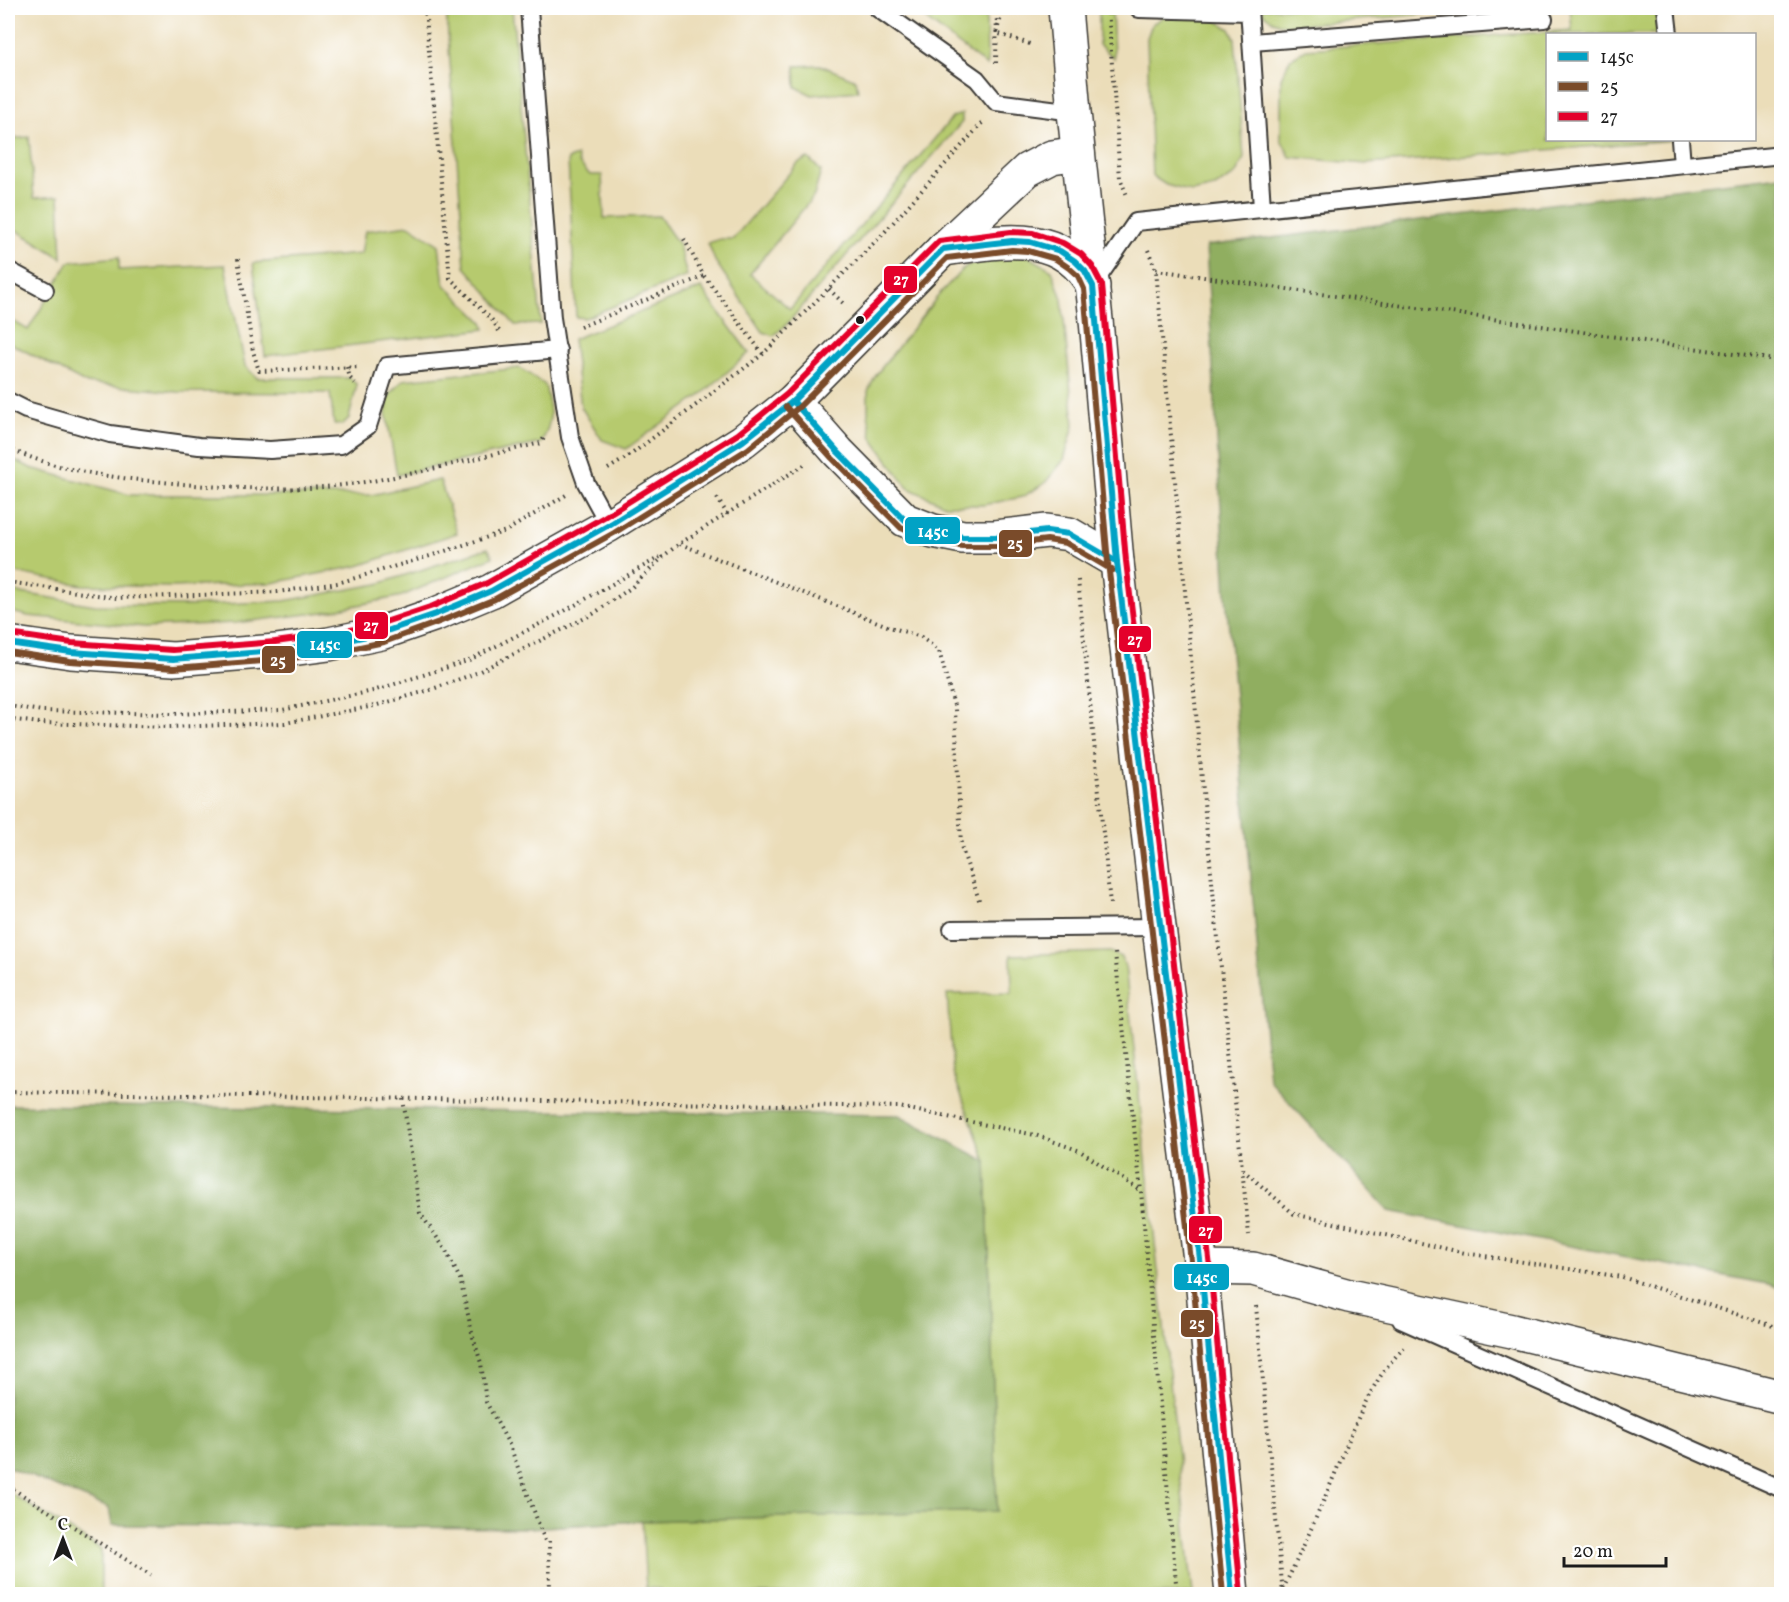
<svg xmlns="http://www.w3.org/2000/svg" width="1789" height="1602" font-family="Vollkorn,serif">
<rect width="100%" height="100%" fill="#fff"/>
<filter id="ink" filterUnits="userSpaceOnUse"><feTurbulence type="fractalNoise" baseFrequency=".0167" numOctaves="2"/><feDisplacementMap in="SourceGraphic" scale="12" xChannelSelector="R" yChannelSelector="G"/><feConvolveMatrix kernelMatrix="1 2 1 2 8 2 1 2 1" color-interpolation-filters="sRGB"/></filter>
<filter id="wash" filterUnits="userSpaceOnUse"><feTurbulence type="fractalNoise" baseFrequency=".008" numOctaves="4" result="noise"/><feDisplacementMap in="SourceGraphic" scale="24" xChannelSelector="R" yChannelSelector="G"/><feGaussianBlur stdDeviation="1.35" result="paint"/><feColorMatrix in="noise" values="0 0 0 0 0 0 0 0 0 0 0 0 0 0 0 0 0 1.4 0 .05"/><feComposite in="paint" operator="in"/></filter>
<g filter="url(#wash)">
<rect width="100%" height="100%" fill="#ebddb9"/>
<g fill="#b6ca6e" stroke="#697345" stroke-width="1.5">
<polygon points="446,8 512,8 541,324 515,325 465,267"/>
<polygon points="911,8 986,8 987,66"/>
<polygon points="1099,8 1112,8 1114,58 1099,45"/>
<polygon points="1263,8 1456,8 1450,12 1286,26 1273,21 1263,13"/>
<polygon points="1570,8 1664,8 1667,34 1548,34 1548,140 1675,140 1366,164 1290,157 1281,139 1281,78 1290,59 1306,49 1572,30"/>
<polygon points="1208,15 1230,29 1235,39 1244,158 1235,175 1215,187 1192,192 1166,185 1152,176 1147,38 1152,24 1163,17"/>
<polygon points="820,65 856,80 858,91 812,95 796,87 795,66"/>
<polygon points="962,114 962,122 787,324 773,336 763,332 715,261 708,243 720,239 733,239 798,163 808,158 821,171 814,196 750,274 790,309 953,117"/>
<polygon points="29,137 34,198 59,196 62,258 8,225 8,139"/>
<polygon points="577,156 579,163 590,175 602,175 604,218 659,216 679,245 687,276 585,318 576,317 568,159"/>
<polygon points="409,225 439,245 444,284 483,322 485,329 265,356 253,263 361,254 365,231"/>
<polygon points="987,254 1026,255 1052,270 1062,299 1074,425 1064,460 1044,484 1022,497 983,505 945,505 908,488 872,438 868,413 868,391 876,375 942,291 965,267"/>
<polygon points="119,257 119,270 225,265 245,366 257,378 350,378 357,385 349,418 342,425 334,424 330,393 178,392 85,383 8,342 8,318 28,330 69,262"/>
<polygon points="701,288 749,353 700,396 626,449 602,440 581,407 573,339"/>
<path d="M520,368L545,385C551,411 554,419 541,443L397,475L386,413L388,397L403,380Z"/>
<polygon points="8,457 31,468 130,495 371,495 440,480 457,533 358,566 272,583 173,587 82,585 8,571"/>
<polygon points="488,548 493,557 402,596 324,612 235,623 144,627 28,616 8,611 8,591 95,605 187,606 284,601 378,584"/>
<polygon points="1110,952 1121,957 1125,966 1193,1594 660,1594 660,1589 646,1588 642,1521 997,1511 986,1161 953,1073 947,994 1012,993 1011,955"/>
<polygon points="8,1492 101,1549 101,1594 8,1594"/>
</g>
<g fill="#90ae61" stroke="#56653e" stroke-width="1.5">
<polygon points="1781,176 1782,176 1781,1289 1772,1285 1389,1211 1269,1080 1226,596 1206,246"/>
<polygon points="8,1105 899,1115 986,1161 997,1511 642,1521 529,1528 112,1525 109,1508 8,1467"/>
</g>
</g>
<g filter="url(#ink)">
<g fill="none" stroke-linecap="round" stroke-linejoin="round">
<defs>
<g id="lane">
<polyline points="529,8 552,318 570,437 586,483 609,525"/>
<polyline points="877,8 977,79 996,102 1074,112"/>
<polyline points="1139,8 1139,9 1249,12"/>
<polyline points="1249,8 1262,208"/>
<polyline points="1666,8 1669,34"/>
<polyline points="1252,42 1544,19"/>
<polyline points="1680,140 1682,165"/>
<polyline points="8,270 45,290"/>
<polyline points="1095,282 1136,222 1782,155"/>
<polyline points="8,401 26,410 110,434 199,446 270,450 341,445 368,426 387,366 558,350"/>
<polyline points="952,929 1159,927"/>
<polyline points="1401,1320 1782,1489"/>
</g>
<polyline id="street" points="1201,1268 1253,1269 1349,1296 1512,1331 1782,1397"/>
<g id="secondary">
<polyline points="1065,8 1074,112 1096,320 1117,562 1159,927 1201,1268 1232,1594"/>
<path d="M943,249C999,242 1061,226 1093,286"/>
<polyline points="793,401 838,452 905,520 933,531 963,537 995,537 1047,531 1069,534 1117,562"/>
<polyline points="8,643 71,652 173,659 276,651 329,644 381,633 436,614 491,591 609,525 743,441 793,401 943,249 1027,170 1052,157 1078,153"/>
</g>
</defs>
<use href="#lane" stroke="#3b3934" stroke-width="20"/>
<use href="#street" stroke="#3b3934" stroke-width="36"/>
<use href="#secondary" stroke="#3b3934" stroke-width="36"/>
<g stroke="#3b3934" stroke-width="4" stroke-dasharray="1.5 4.5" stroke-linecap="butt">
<polyline points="425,8 450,278 493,321 499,331"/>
<polyline points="1004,8 996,33 1033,45"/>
<polyline points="1108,8 1120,178 1128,198"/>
<polyline points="996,63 997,8"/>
<polyline points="684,239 704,276 763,354"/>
<polyline points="1148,250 1156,270 1206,824 1249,1235"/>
<polyline points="238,259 253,351 259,371 360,367"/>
<polyline points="1156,270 1782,361"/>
<polyline points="829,289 843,303"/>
<polyline points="580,327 704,276"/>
<polyline points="347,367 350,378 355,383"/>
<path d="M8,448C56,470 110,478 163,482C210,487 260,490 308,488C387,484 465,460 541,443L544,438"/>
<polyline points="608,469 629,456 763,354 882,235 982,123"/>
<polyline points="717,498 728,515"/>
<polyline points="680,544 890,627 921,637 939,651 955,709 961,846 980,903"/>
<polyline points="1078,580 1110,904"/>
<polyline points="8,582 117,598 278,592 338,583 430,556 506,531 566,495"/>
<polyline points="8,706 42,711 172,714 282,710 373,691 467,661 561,613 660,557"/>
<polyline points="8,719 40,723 169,727 285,723 374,706 430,690 476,673 593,614 632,587 666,554 679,544 804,465"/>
<polyline points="1115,953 1141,1191 1177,1594"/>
<polyline points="8,1092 899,1107 1035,1135 1080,1151 1141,1191"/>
<polyline points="403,1099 420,1213 445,1249 460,1279 473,1337 481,1363 486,1402 510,1446 545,1541 549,1541 550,1594"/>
<polyline points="1243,1170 1294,1214 1465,1253 1622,1277 1782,1329"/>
<polyline points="1256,1306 1283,1594"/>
<polyline points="8,1486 151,1575"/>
<path d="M1283,1589C1301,1552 1318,1514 1334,1476C1353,1432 1368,1382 1404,1348"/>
<polyline points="630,1594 675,1594"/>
</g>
<use href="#lane" stroke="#fff" stroke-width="16"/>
<use href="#street" stroke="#fff" stroke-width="33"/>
<use href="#secondary" stroke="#fff" stroke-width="33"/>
<defs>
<g id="bus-1">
<polyline points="793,401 838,452 905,520 933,531 963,537 995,537 1047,531 1069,534 1117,562"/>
<polyline points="8,643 71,652 173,659 276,651 329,644 381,633 436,614 491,591 609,525 743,441 793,401 943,249 1012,241 1030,242 1060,251 1075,261 1085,271 1093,286 1117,562 1201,1268 1232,1594"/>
</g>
<g id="bus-2">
<polyline points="786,407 832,458 901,528 930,540 962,546 996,546 1047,540 1066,543 1112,570"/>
<polyline points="8,652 70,661 174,668 277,660 331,653 384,642 439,622 495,599 614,533 748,449 799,407 947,258 1012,250 1028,251 1056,259 1069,268 1078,276 1084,289 1108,563 1192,1269 1223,1594"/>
</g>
<polyline id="bus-3" points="9,634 72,643 173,650 275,642 327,635 379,624 433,606 487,583 604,517 738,434 787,394 939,241 1011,232 1033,233 1063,243 1081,254 1092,266 1102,285 1126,561 1210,1267 1241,1593"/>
</defs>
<use href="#bus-1" stroke="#fff" stroke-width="10"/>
<use href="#bus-2" stroke="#fff" stroke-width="10"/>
<use href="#bus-3" stroke="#fff" stroke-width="10"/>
<use href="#bus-1" stroke="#01a2c5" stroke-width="6"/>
<use href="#bus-2" stroke="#7a4b2a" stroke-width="6"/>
<use href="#bus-3" stroke="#e4002b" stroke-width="6"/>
</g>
</g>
<circle fill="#1c1c1c" stroke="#fff" stroke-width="2" cx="860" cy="320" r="5"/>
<g stroke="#fff" stroke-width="2">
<rect x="883" y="265" width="35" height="29" rx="6" fill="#e4002b"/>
<rect x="904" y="516" width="57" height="29" rx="6" fill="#01a2c5"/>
<rect x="998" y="529" width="35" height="29" rx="6" fill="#7a4b2a"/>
<rect x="354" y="611" width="35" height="29" rx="6" fill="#e4002b"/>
<rect x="1118" y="625" width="34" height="28" rx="6" fill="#e4002b"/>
<rect x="296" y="630" width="57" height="29" rx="6" fill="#01a2c5"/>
<rect x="261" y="645" width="35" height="29" rx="6" fill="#7a4b2a"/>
<rect x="1188" y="1215" width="35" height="29" rx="6" fill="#e4002b"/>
<rect x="1173" y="1263" width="57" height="28" rx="6" fill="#01a2c5"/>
<rect x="1180" y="1309" width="34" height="29" rx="6" fill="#7a4b2a"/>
</g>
<g font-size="16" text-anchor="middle" font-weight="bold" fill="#fff">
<text x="901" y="285">27</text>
<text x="933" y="537">145с</text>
<text x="1015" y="549">25</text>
<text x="371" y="631">27</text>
<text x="1135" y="645">27</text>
<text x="325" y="650">145с</text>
<text x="278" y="666">25</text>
<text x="1206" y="1236">27</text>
<text x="1202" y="1283">145с</text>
<text x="1197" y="1329">25</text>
</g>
<rect width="1789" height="1602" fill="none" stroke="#fff" stroke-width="30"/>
<rect x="1546" y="33" width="210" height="108" fill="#ffffff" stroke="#a4a4a4" stroke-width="1.5"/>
<rect x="1558" y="52" width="30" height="9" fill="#01a2c5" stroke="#a4a4a4" stroke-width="1.5"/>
<text x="1600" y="63" font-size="18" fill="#1c1c1c">145с</text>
<rect x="1558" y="82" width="30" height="9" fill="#7a4b2a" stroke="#a4a4a4" stroke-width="1.5"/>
<text x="1600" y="93" font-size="18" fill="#1c1c1c">25</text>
<rect x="1558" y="112" width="30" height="9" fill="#e4002b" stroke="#a4a4a4" stroke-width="1.5"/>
<text x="1600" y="123" font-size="18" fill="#1c1c1c">27</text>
<g transform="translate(63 1539)" stroke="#ffffff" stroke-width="4.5" paint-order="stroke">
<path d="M0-4.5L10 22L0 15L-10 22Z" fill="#1c1c1c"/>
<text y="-9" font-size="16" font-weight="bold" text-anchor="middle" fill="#1c1c1c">С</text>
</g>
<path d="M1564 1557v9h102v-9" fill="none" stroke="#1c1c1c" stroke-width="3"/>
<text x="1573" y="1557" font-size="18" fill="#1c1c1c" stroke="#ffffff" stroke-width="4.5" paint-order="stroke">20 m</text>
</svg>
